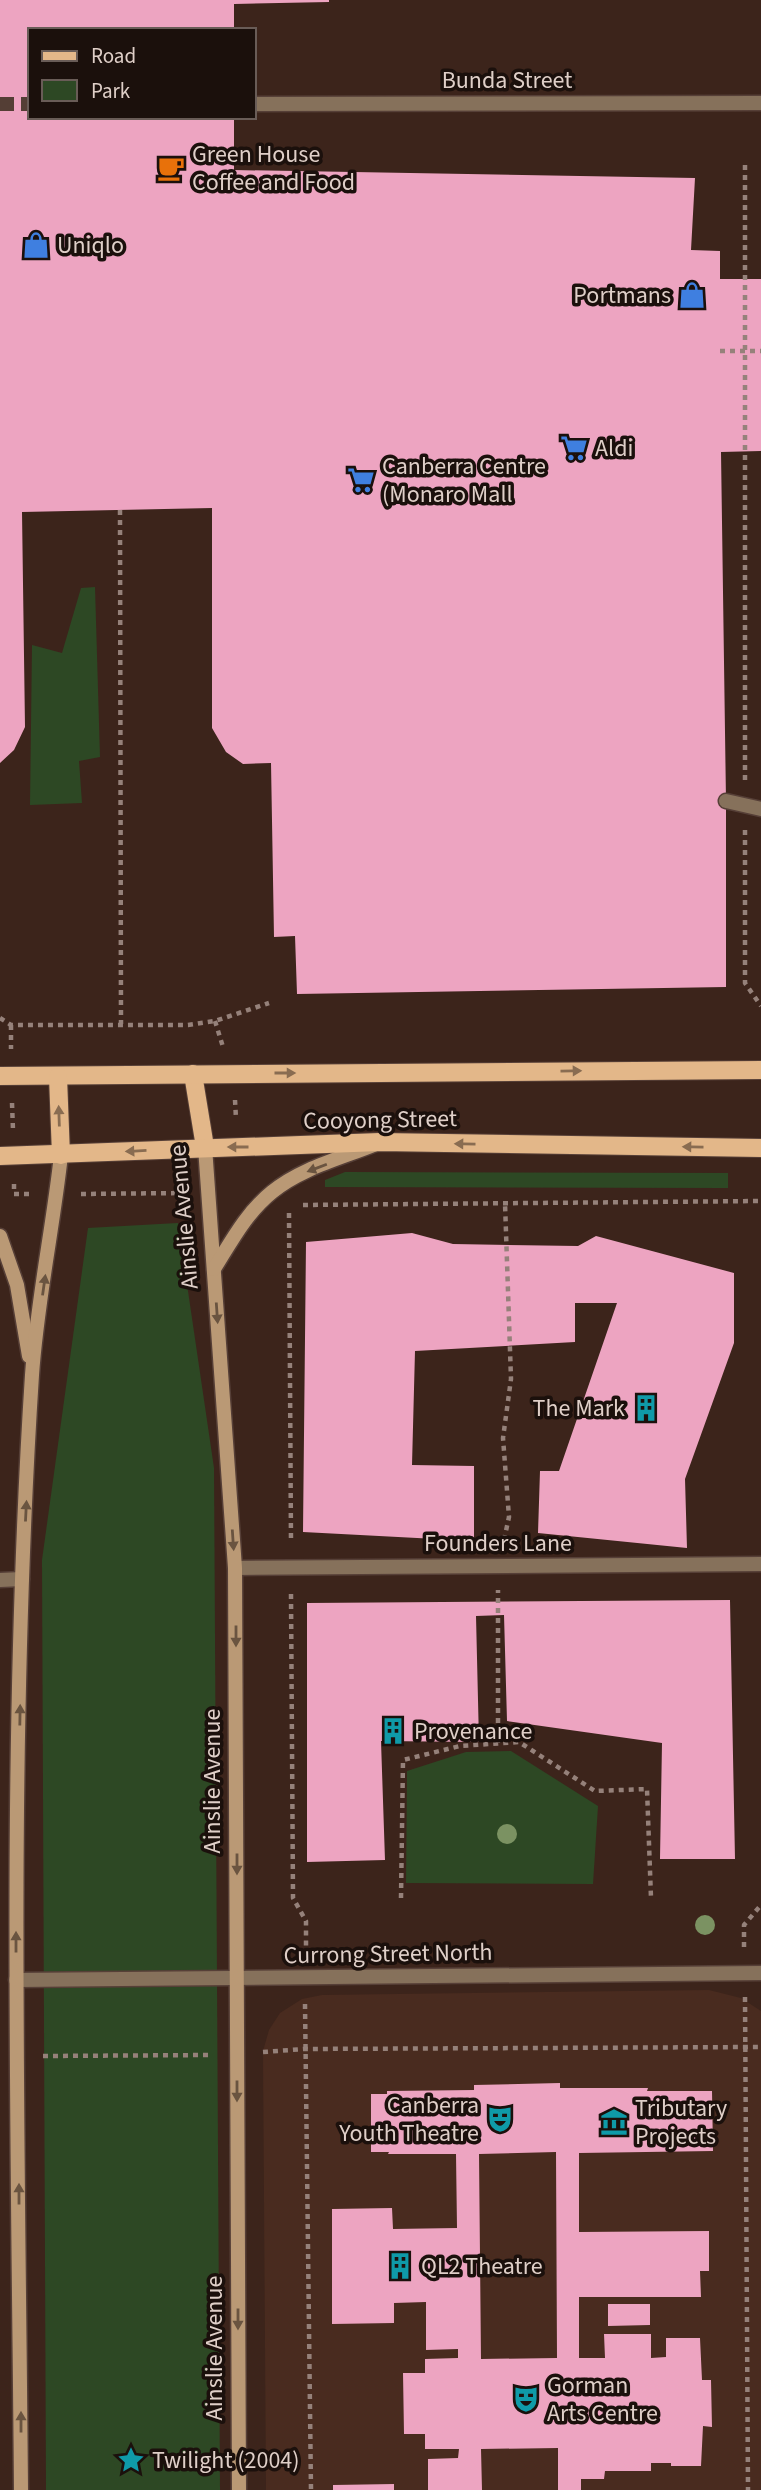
<svg xmlns="http://www.w3.org/2000/svg" width="761" height="2490" font-family="'Source Sans 3',sans-serif">
<rect width="100%" height="100%" fill="#3c241b"/>
<polygon fill="#492b1f" points="709,1990 741,1998 761,2011 761,2490 266,2490 263,2051 269,2030 280,2013 302,1999 322,1995"/>
<g fill="#2d4824">
<polygon points="95,587 100,757 79,761 82,803 30,805 32,645 62,653 81,588"/>
<polygon points="345,1172 728,1173 728,1188 325,1187 325,1180"/>
<polygon points="178,1223 214,1468 220,2490 46,2490 42,1560 88,1228"/>
<polygon points="511,1751 598,1806 593,1884 406,1883 407,1771 466,1752"/>
</g>
<g fill="#eda4c1" fill-rule="evenodd">
<polygon points="0,0 329,0 329,2 234,4 234,30 30,30 30,117 234,117 234,170 695,178 691,250 720,251 720,279 761,279 761,451 721,452 726,801 726,987 297,994 295,936 274,937 271,763 243,764 226,752 212,728 212,508 22,512 25,727 14,750 0,763"/>
<polygon points="412,1233 453,1244 578,1246 596,1236 734,1273 734,1343 685,1479 687,1548 538,1533 540,1471 559,1471 617,1303 575,1303 575,1342 415,1351 412,1465 474,1466 474,1541 303,1532 306,1242"/>
<polygon points="730,1600 735,1859 660,1859 662,1743 507,1721 504,1615 476,1616 479,1742 381,1741 385,1860 307,1862 307,1603"/>
<path d="M560,2083V2088H648L647,2091H712L713,2151L579,2153V2232L709,2231V2271H700L701,2297H579V2358H605L604,2334H651V2358L666,2357V2338H700L702,2380H711L712,2427L703,2426L701,2466H671V2463H651V2471H605L604,2479H581V2490H558V2448L481,2449L482,2490H428V2459L458,2458L459,2449H425V2434H404L403,2373H425V2359L458,2358V2349L426,2350V2302L394,2303V2323L332,2324V2209L392,2208L393,2229L457,2228L456,2154H388L389,2152H371V2094H387V2091L474,2090V2085ZM556,2152L557,2358L481,2359L479,2154Z"/>
<polygon points="608,2304 650,2304 650,2325 608,2326"/>
<polygon points="394,2484 394,2490 333,2490 333,2485"/>
</g>
<g fill="none" stroke-linecap="round" stroke-linejoin="round">
<polyline stroke="#543e35" stroke-width="14" stroke-dasharray="14 7" stroke-linecap="butt" points="0,104 30,104"/>
<defs>
<polyline id="lane" points="726,801 761,809"/>
<g id="street">
<polyline points="254,104 761,103"/>
<polyline points="235,1568 761,1564"/>
<polyline points="0,1580 22,1579"/>
<polyline points="16,1980 761,1973"/>
</g>
<g id="secondary">
<polyline points="205,1147 235,1568 239,2490"/>
<polyline points="0,1236 17,1285 29,1356"/>
<path d="M214,1269C231,1242 246,1213 272,1192C301,1168 342,1158 376,1144"/>
<path d="M21,2490C18,2119 8,1746 32,1375C37,1302 53,1228 61,1155"/>
</g>
<g id="primary">
<polyline points="193,1074 205,1147"/>
<polyline points="0,1076 761,1070"/>
<polyline points="58,1077 61,1155"/>
<polyline points="0,1156 380,1142 761,1148"/>
</g>
</defs>
<use href="#lane" stroke="#563f37" stroke-width="17"/>
<use href="#street" stroke="#563f37" stroke-width="17"/>
<use href="#secondary" stroke="#563f37" stroke-width="17"/>
<use href="#primary" stroke="#563f37" stroke-width="20"/>
<g stroke="#95817a" stroke-width="4.5" stroke-dasharray="5 5" stroke-linecap="butt">
<polyline points="720,351 761,351"/>
<polyline points="120,510 121,1024"/>
<polyline points="745,780 745,162"/>
<polyline points="745,830 745,983 761,1006"/>
<polyline points="0,1018 11,1025 188,1025 215,1021 269,1003"/>
<polyline points="215,1021 223,1047"/>
<polyline points="11,1025 11,1049"/>
<polyline points="235,1100 236,1119"/>
<polyline points="12,1103 13,1130"/>
<polyline points="14,1184 14,1194 30,1194"/>
<polyline points="81,1194 184,1193"/>
<polyline points="303,1205 761,1201"/>
<polyline points="289,1213 291,1543"/>
<polyline points="504,1540 509,1517 503,1438 511,1379 505,1203"/>
<polyline points="291,1594 293,1898 306,1921 306,1953"/>
<polyline points="498,1743 498,1590"/>
<polyline points="401,1898 403,1760 460,1746 519,1742 595,1791 647,1789 651,1898"/>
<polyline points="744,1947 744,1925 761,1905"/>
<polyline points="745,1997 748,2490"/>
<polyline points="305,2004 311,2490"/>
<polyline points="263,2052 304,2049 761,2047"/>
<polyline points="43,2056 213,2055"/>
</g>
<use href="#lane" stroke="#86715b" stroke-width="14"/>
<use href="#street" stroke="#86715b" stroke-width="14"/>
<use href="#secondary" stroke="#ba9975" stroke-width="14"/>
<use href="#primary" stroke="#e3b789" stroke-width="18"/>
</g>
<g fill="#7b9262">
<circle cx="507" cy="1834" r="10"/>
<circle cx="705" cy="1925" r="10"/>
</g>
<defs><path id="oneway-solid" d="M-6-.8H1V-3.2L6.5 0L1 3.2V.8H-6Z" transform="scale(1.75)"/></defs>
<g fill="#896c51">
<use href="#oneway-solid" transform="translate(571 1071) rotate(-1)"/>
<use href="#oneway-solid" transform="translate(285 1073)"/>
<use href="#oneway-solid" transform="translate(59 1116) rotate(-92)"/>
<use href="#oneway-solid" transform="translate(465 1144) rotate(-179)"/>
<use href="#oneway-solid" transform="translate(238 1147) rotate(-180)"/>
<use href="#oneway-solid" transform="translate(693 1147) rotate(-179)"/>
<use href="#oneway-solid" transform="translate(136 1151) rotate(177)"/>
</g>
<g fill="#6a5440">
<use href="#oneway-solid" transform="translate(317 1168) rotate(159)"/>
<use href="#oneway-solid" transform="translate(44 1285) rotate(-82)"/>
<use href="#oneway-solid" transform="translate(217 1313) rotate(86)"/>
<use href="#oneway-solid" transform="translate(26 1511) rotate(-87)"/>
<use href="#oneway-solid" transform="translate(233 1540) rotate(86)"/>
<use href="#oneway-solid" transform="translate(236 1636) rotate(90)"/>
<use href="#oneway-solid" transform="translate(20 1715) rotate(-89)"/>
<use href="#oneway-solid" transform="translate(237 1864) rotate(90)"/>
<use href="#oneway-solid" transform="translate(16 1942) rotate(-90)"/>
<use href="#oneway-solid" transform="translate(237 2091) rotate(90)"/>
<use href="#oneway-solid" transform="translate(19 2194) rotate(-90)"/>
<use href="#oneway-solid" transform="translate(238 2319) rotate(90)"/>
<use href="#oneway-solid" transform="translate(21 2422) rotate(-90)"/>
</g>
<defs>
<symbol id="cafe-bare" viewBox="-9 -9 18 18"><path d="M-5.5-4.5H6V0H3Q3 3.5 0 3.5H-2.5Q-5.5 3.5-5.5 0ZM3-3.2v2h1.7v-2ZM-6 4.5H4V6H-6Z" fill="#e8710a" stroke="#1b100c" stroke-width="2.5" paint-order="stroke"/></symbol>
<symbol id="shop-bare" viewBox="-9 -9 18 18"><path d="M-5-2.5h2.3a2.7 3.5 0 0 1 5.4 0H5L5.5 6h-11ZM-1.5-2.5h3a1.5 2.3 0 0 0-3 0Z" fill="#3f7fe0" stroke="#1b100c" stroke-width="2.5" paint-order="stroke"/></symbol>
<symbol id="supermarket-bare" viewBox="-9 -9 18 18"><path d="M-6-5.5h2.5l.6 2H6L4.5 2H-2.5L-4.4-4H-6ZM-1.5 3.2a1.3 1.3 0 1 0 .1 0ZM3 3.2a1.3 1.3 0 1 0 .1 0Z" fill="#3f7fe0" stroke="#1b100c" stroke-width="2.5" paint-order="stroke"/></symbol>
<symbol id="building-bare" viewBox="-9 -9 18 18"><path d="M-4-6H4V6H1V3H-1V6H-4ZM-2.5-4.3h1.7v1.8h-1.7ZM.8-4.3h1.7v1.8H.8ZM-2.5-1h1.7V.8h-1.7ZM.8-1h1.7V.8H.8Z" fill="#0f9aa8" stroke="#1b100c" stroke-width="2.5" paint-order="stroke"/></symbol>
<symbol id="theatre-bare" viewBox="-9 -9 18 18"><path d="M-5-5.5Q0-4 5-5.5V0Q5 5 0 6Q-5 5-5 0ZM-3.3-2.5H-1v1.5H-3.3ZM1-2.5H3.3v1.5H1ZM-2.8 1Q0 5.5 2.8 1Z" fill="#0f9aa8" stroke="#1b100c" stroke-width="2.5" paint-order="stroke"/></symbol>
<symbol id="museum-bare" viewBox="-9 -9 18 18"><path d="M0-6L6-3V-2H-6V-3ZM-5-1h2V3h-2ZM-1-1h2V3h-2ZM3-1h2V3H3ZM-6 4H6V6H-6Z" fill="#0f9aa8" stroke="#1b100c" stroke-width="2.5" paint-order="stroke"/></symbol>
<symbol id="sight-bare" viewBox="-9 -9 18 18"><path d="M0-6L1.8-2.2L6-1.7L2.9 1.2L3.7 5.4L0 3.3L-3.7 5.4L-2.9 1.2L-6-1.7L-1.8-2.2Z" fill="#0f9aa8" stroke="#1b100c" stroke-width="2.5" paint-order="stroke"/></symbol>
</defs>
<g fill-rule="evenodd">
<use href="#cafe-bare" x="152" y="149" width="38" height="38"/>
<use href="#shop-bare" x="17" y="226" width="38" height="38"/>
<use href="#shop-bare" x="673" y="276" width="38" height="38"/>
<use href="#supermarket-bare" x="555" y="429" width="38" height="38"/>
<use href="#supermarket-bare" x="342" y="461" width="38" height="38"/>
<use href="#building-bare" x="627" y="1389" width="38" height="38"/>
<use href="#building-bare" x="374" y="1712" width="38" height="38"/>
<use href="#theatre-bare" x="481" y="2100" width="38" height="38"/>
<use href="#museum-bare" x="595" y="2103" width="38" height="38"/>
<use href="#building-bare" x="381" y="2247" width="38" height="38"/>
<use href="#theatre-bare" x="507" y="2380" width="38" height="38"/>
<use href="#sight-bare" x="112" y="2441" width="38" height="38"/>
</g>
<g text-anchor="middle" dominant-baseline="central" stroke-width="7" stroke-linejoin="round" paint-order="stroke">
<g font-size="24" fill="#dfcfc8" stroke="#1b100c">
<text x="507" y="80">Bunda Street</text>
<text transform="translate(380 1120) rotate(-1)">Cooyong Street</text>
<text transform="translate(184 1217) rotate(-95)">Ainslie Avenue</text>
<text x="498" y="1543">Founders Lane</text>
<text transform="translate(212 1781) rotate(-90)">Ainslie Avenue</text>
<text transform="translate(388 1954) rotate(-1)">Currong Street North</text>
<text transform="translate(214 2348) rotate(-90)">Ainslie Avenue</text>
</g>
<g font-size="24" fill="#dfcfc8" stroke="#1b100c" text-anchor="start">
<text x="192" y="154">Green House<tspan x="192" dy="28">Coffee and Food</tspan></text>
<text x="57" y="245">Uniqlo</text>
<text x="671" y="295" text-anchor="end">Portmans</text>
<text x="595" y="448">Aldi</text>
<text x="382" y="466">Canberra Centre<tspan x="382" dy="28">(Monaro Mall</tspan></text>
<text x="625" y="1408" text-anchor="end">The Mark</text>
<text x="414" y="1731">Provenance</text>
<text x="479" y="2105" text-anchor="end">Canberra<tspan x="479" dy="28">Youth Theatre</tspan></text>
<text x="635" y="2108">Tributary<tspan x="635" dy="28">Projects</tspan></text>
<text x="421" y="2266">QL2 Theatre</text>
<text x="547" y="2385">Gorman<tspan x="547" dy="28">Arts Centre</tspan></text>
<text x="152" y="2460">Twilight (2004)</text>
</g>
</g>
<rect x="28" y="28" width="228" height="91" fill="#1b100c" stroke="#695c57" stroke-width="2"/>
<rect x="42" y="51" width="35" height="10" fill="#e3b789" stroke="#695c57" stroke-width="2"/>
<text x="91" y="63" font-size="21" fill="#dfcfc8">Road</text>
<rect x="42" y="80" width="35" height="21" fill="#2d4824" stroke="#695c57" stroke-width="2"/>
<text x="91" y="98" font-size="21" fill="#dfcfc8">Park</text>
</svg>
